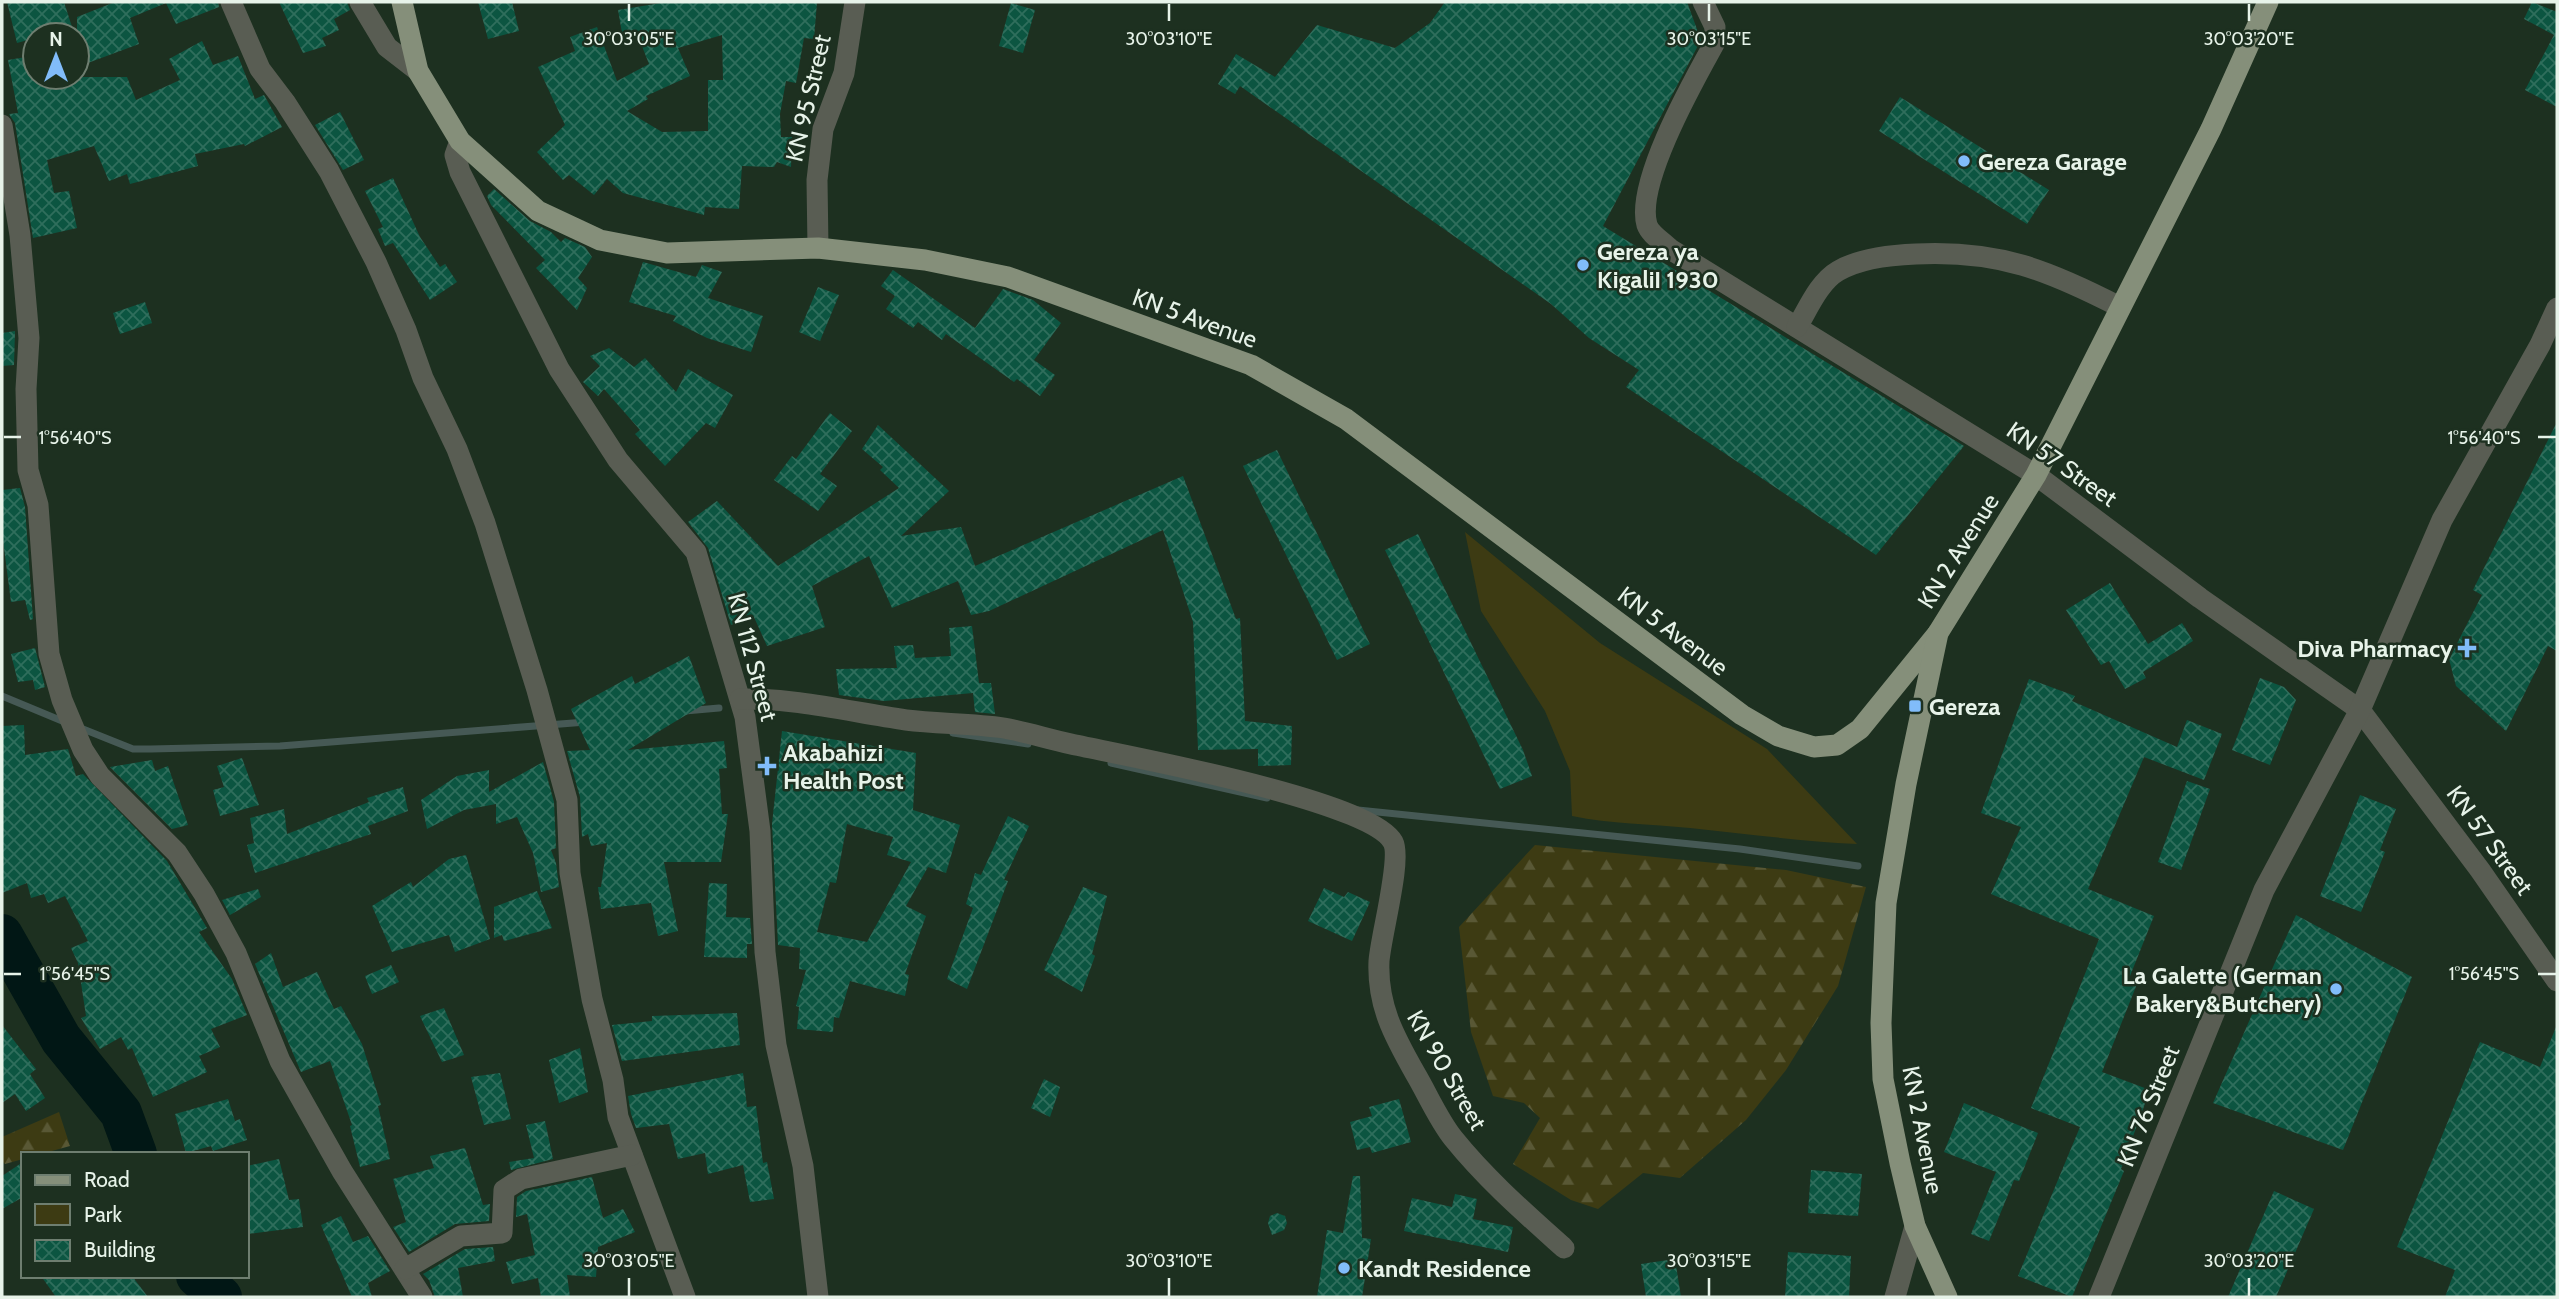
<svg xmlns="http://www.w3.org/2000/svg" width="2559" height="1299" font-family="Cabin,sans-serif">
<defs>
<pattern id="forest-firs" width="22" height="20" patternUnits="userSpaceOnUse" patternTransform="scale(1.75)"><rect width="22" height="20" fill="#3d3b13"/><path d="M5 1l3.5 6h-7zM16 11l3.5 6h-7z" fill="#595835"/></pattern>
<pattern id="building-cross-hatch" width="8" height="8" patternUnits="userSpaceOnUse" patternTransform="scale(1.75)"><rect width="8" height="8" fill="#0c5541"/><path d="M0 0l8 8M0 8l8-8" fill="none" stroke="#2f6e5c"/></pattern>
</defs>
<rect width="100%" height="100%" fill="#1d3020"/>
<path fill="#3d3b13" d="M1465,532L1600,643L1767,749L1857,844C1800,841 1746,834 1690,828C1650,824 1611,824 1572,816L1570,771L1545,711L1481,611Z"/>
<g fill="url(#forest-firs)">
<polygon points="1535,845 1786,870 1866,887 1838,986 1786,1070 1746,1120 1680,1178 1643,1173 1598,1209 1571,1200 1513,1164 1540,1118 1524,1103 1493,1096 1471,1032 1459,927"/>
<polygon points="59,1112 70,1146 41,1154 23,1154 23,1159 5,1164 2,1161 2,1137"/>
</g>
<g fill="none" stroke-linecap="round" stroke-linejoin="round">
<g stroke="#465955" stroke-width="7">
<polyline points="2,696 67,723"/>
<polyline points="685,711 719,708"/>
<polyline points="78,727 133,749 151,749 280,746 586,722"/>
<polyline points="953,733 1028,744"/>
<polyline points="1111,763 1267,798"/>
<polyline points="1358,810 1740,849 1858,866"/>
</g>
<g stroke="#011715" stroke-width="42">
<polyline points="2,935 61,1039 121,1113 136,1154"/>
<polyline points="197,1276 221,1297"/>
</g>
</g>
<g fill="url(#building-cross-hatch)" fill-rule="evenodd">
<polygon points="7,2 64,2 72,27 35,35 35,38 17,43"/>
<polygon points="115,2 218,2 219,7 176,24 166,3 130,18 139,44 77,67 77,17"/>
<polygon points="279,2 347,2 350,10 334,19 339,30 322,38 326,46 303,53"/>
<polygon points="478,2 512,2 519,31 488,39"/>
<path d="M667,2H817L814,39L804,38L796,83L786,81L780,114L781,137H792L791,167L777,162L774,167L742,166L739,209L705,207L704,215L623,193L607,179L594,195L569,175L563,180L537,152L565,125L538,67L575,51L570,37L597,27L617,81L649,64L636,31L622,33L618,10ZM722,35L723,80H708V131L662,132L627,111L648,99L646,96L690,76L678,48Z"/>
<polygon points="1445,2 1687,2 1701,40 1603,226 1964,446 1876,555 1626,387 1639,370 1589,338 1551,304 1240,86 1235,94 1218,84 1236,54 1275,77 1317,25 1395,48 1430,23"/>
<polygon points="2532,2 2557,12 2557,107 2525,90 2554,35 2524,19"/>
<polygon points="1011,3 1035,10 1023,53 999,46"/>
<polygon points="202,41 213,65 238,56 255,99 264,95 282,127 245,146 244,144 195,154 198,166 130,184 127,174 109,181 94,146 47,160 54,193 69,191 77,228 33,238 15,123 9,114 18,113 8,60 32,56 35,77 127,77 136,100 180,80 169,59"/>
<polygon points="1900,97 2049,190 2027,224 1879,131"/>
<polygon points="340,112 364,160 343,170 315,125"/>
<polygon points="393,178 420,237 440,267 445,264 457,282 430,300 393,243 385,246 378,229 383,227 365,191"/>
<polygon points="494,189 530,221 551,232 561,242 565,238 585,247 592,257 578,278 587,288 577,310 536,268 545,260 491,205 487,196"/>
<polygon points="643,262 696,277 702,265 722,272 708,298 763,316 751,352 707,338 673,321 676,316 629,302"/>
<polygon points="893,270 975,328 1003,289 1033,300 1061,323 1034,360 1055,375 1040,396 1017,379 1014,382 946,334 942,340 918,322 913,328 886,309 895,296 881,286"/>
<polygon points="818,287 839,295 820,341 799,332"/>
<polygon points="145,302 152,323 120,334 113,313"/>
<polygon points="15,331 14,365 2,366 2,333"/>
<polygon points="609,348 634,367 645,358 676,392 688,369 733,395 715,428 706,423 665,466 635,434 640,430 604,389 598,396 583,382 600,366 590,356"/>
<polygon points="830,413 852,431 820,474 837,486 818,511 774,480 792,456 796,459"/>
<polygon points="2557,422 2557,651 2548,646 2506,731 2456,686 2449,659 2482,595 2473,590"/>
<polygon points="878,425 949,491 901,536 961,527 975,566 1183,476 1236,619 1240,618 1245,721 1292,726 1291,765 1258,766 1258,749 1198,750 1193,622 1163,530 989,611 971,615 958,581 892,608 869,556 812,586 825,627 767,646 753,615 731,625 708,548 688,522 717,501 778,566 899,488 880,470 883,467 862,449"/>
<polygon points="1277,450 1370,644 1337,660 1243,466"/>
<polygon points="20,488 25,507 33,619 30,620 25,600 11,602 2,533 2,490"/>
<polygon points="1418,534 1523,750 1532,776 1500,789 1385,550"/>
<polygon points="2110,583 2148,644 2182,623 2193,641 2143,672 2146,678 2125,689 2109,661 2101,665 2066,610"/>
<polygon points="972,626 979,683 991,683 995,714 975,712 973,693 884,701 839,695 836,669 897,668 894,646 913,645 915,658 951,656 949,628"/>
<polygon points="35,648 45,687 35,690 33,680 18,682 11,654"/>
<polygon points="689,656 706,703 628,750 724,741 727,768 719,769 722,814 728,814 721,862 664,862 678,931 658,936 651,903 601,909 598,887 601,887 607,843 591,846 588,834 582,837 580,797 567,751 590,750 571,709 632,676 635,684"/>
<polygon points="2260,678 2284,687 2296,700 2270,765 2232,750"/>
<polygon points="2029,679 2075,696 2072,701 2177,747 2187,720 2222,734 2204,780 2144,757 2088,889 2154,916 2128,981 2137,984 2102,1072 2150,1090 2121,1169 2124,1171 2072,1297 2018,1276 2080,1127 2031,1108 2099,939 1991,894 2021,827 1981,813"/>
<polygon points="24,725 25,755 68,749 76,776 83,774 167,861 207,928 199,932 232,979 247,1015 211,1029 220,1047 199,1056 207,1072 153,1097 132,1048 128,1050 121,1037 100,1049 81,1018 86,1016 78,963 71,948 88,941 65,896 48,903 44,894 31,898 27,883 2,893 2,726"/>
<path d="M782,731L916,753L913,810L960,825L946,873L928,867L906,906L926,916L905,974L909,975L905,996L850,981L839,1018L834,1017L833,1032L797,1029L799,1007L796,1006L806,970L799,969L800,948L778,945L772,824ZM847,824L893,837L887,855L911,862L867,942L817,932L830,882L836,883Z"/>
<polygon points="242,758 259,805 220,816 213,790 224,787 217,766"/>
<polygon points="152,760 155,771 168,766 188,825 172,829 110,767"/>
<polygon points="543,762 554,802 556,848 551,850 556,863 559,887 541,892 533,853 517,817 496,824 496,804 464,810 427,829 421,800 457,776 489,770 489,792"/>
<polygon points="2187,781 2210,789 2181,870 2158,862"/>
<polygon points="403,787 408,811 368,826 371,834 255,873 247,845 254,843 250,818 284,809 287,834 369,802 367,798"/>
<polygon points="2360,795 2396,809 2380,850 2385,852 2361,912 2320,896"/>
<polygon points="1008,816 1029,826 1004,880 1008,881 967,989 947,979 973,908 966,904 975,873 981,875"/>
<polygon points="466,855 490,939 455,952 449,935 392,952 372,906 411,882 413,887 449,859"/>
<polygon points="709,883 727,884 726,917 750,918 752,944 747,944 747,958 704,957"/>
<polygon points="1083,887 1107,896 1092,954 1095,956 1082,992 1044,970"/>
<polygon points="1324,888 1344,897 1348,892 1370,902 1352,941 1308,921"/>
<polygon points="258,889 261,897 230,915 222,900"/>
<polygon points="537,891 552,928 504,941 502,935 494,938 494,907"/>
<polygon points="2296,915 2412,977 2343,1150 2213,1103"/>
<polygon points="271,953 283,987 317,972 334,1009 341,1006 362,1044 381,1105 378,1106 390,1159 360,1167 350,1126 352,1125 330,1061 301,1072 255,964"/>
<polygon points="391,965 399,982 372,994 365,976"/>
<polygon points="444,1008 464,1055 442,1062 420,1016"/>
<polygon points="737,1013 740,1045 622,1061 612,1025 652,1021 652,1016"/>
<polygon points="2,1025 36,1069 30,1074 45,1098 26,1111 15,1094 2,1103"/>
<polygon points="2556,1027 2557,1297 2445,1297 2455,1270 2397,1247 2480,1042 2540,1067"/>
<polygon points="580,1048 588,1092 559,1103 549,1060"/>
<polygon points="500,1073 511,1119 484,1125 471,1077"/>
<polygon points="743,1073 747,1107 756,1106 763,1163 767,1162 774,1199 750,1202 743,1165 708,1174 705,1153 678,1159 669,1124 636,1128 631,1114 628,1096"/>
<polygon points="1044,1079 1060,1087 1050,1117 1031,1108"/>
<polygon points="228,1099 235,1121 240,1119 247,1140 213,1151 211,1146 186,1153 175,1114"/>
<polygon points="1399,1099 1411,1142 1372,1153 1370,1147 1357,1150 1350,1122 1372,1116 1369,1107"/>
<polygon points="1964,1103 2038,1133 2019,1181 2014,1180 1989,1241 1971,1234 1996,1172 1944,1152"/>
<polygon points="545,1121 553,1159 511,1170 509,1162 534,1158 526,1125"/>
<polygon points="465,1148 483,1205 490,1204 489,1221 455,1224 409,1252 393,1227 406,1222 393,1179 434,1168 430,1156"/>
<polygon points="279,1159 289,1200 299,1199 303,1227 247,1234 247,1166"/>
<polygon points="23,1162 23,1197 2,1209 2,1176"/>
<polygon points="1811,1170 1862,1174 1858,1216 1808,1213"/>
<polygon points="1353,1176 1360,1176 1362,1238 1371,1239 1362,1297 1317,1297 1327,1230 1343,1233"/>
<polygon points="592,1177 603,1218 623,1209 635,1232 598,1247 596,1277 567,1275 570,1297 541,1297 538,1278 512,1284 506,1262 535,1255 527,1214 516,1217 517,1197 526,1191"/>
<polygon points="2274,1191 2314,1209 2276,1297 2228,1297"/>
<polygon points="1455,1194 1477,1199 1473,1219 1513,1227 1508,1252 1404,1231 1412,1198 1452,1207"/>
<polygon points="1277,1213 1285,1216 1287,1223 1284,1230 1272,1235 1268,1223 1270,1216"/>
<polygon points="341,1216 353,1242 368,1236 390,1271 368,1283 372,1297 352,1297 321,1225"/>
<polygon points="493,1247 495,1261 458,1268 463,1297 435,1297 429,1280 423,1274 465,1249"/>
<polygon points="1788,1252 1851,1256 1849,1297 1785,1297"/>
<polygon points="1675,1259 1681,1297 1646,1297 1641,1264"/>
<polygon points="41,1276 132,1276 148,1297 56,1297"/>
</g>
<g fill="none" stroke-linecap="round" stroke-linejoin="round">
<g stroke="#595d53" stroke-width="21">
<polyline points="231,2 260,69 285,102 329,171 376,262 406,330 423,378 457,449 485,523 537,690 567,800 570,873 592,999 613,1080 618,1117 685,1297"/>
<polyline points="360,2 387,47 418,71"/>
<path d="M1703,2L1715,27L1714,44C1693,82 1635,184 1647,225C1650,234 1663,242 1670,249L2036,475L2200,598L2360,710L2480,870L2557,981"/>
<polyline points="2,125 20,235 29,338 26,389 28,470 38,505 49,654 62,700 83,750 100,776 177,853 204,894 236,953 280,1061 342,1171 422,1297"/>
<polyline points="460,141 455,155 460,172 559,369 618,460 696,552 745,717 760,831 765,952 776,1045 803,1166 818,1297"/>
<polyline points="818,248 817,180 823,129 844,73 855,2"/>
<path d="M1797,327C1808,309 1819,282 1838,271C1860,258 1890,255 1916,254C1999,250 2048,270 2120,307"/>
<path d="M740,699C796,698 850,712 906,720C938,724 972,723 1004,728C1026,732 1048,739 1071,744C1126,756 1370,800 1393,842C1402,859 1381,935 1379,961C1377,1005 1394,1036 1415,1073C1428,1095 1438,1119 1453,1138C1486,1179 1525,1213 1564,1248"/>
<polyline points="405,1269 461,1236 502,1233 504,1190 521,1179 632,1155"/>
<polyline points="1895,1297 1915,1226"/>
<polyline points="2099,1297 2264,890 2360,710 2442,520 2540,345 2557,308"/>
</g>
<g stroke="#858f7a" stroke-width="21">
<polyline points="402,2 418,71 460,141 538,211 600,240 667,253 818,248 925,260 1008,277 1251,365 1346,419 1742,715 1778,736 1814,747 1837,745 1860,729 1938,633"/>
<polyline points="1947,1297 1915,1226 1900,1163 1883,1079 1881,1023 1886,903 1906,784 1938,633 2036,475 2211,129 2268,2"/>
</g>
</g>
<path fill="none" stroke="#e7f3e9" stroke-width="2.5" d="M629,4V21M1169,4V21M1709,4V21M2249,4V21M4,437H21M2538,437H2556M4,974H21M2538,974H2556M629,1278V1296M1169,1278V1296M1709,1278V1296M2249,1278V1296"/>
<g fill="#81bcfa" stroke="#1d3020" stroke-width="2.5">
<circle cx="1964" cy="161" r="7"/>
<circle cx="1583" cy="265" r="7"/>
<path d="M2463.5 637.5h7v7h7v7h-7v7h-7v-7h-7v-7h7z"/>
<rect x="1908" y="699" width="14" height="14" rx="3.5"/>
<path d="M763.5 755.5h7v7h7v7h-7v7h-7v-7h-7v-7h7z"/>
<circle cx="2336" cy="989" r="7"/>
<circle cx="1344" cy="1268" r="7"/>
</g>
<g text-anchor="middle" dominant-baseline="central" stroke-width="5" stroke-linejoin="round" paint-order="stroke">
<g font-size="24" fill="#e7f3e9" stroke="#1d3020">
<text transform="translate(808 98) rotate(-77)">KN 95 Street</text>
<text transform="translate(1195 318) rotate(20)">KN 5 Avenue</text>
<text transform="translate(2062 464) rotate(35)">KN 57 Street</text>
<text transform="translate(1958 551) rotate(-58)">KN 2 Avenue</text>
<text transform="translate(1673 631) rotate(37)">KN 5 Avenue</text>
<text transform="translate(753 657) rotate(75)">KN 112 Street</text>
<text transform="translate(2490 840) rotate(54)">KN 57 Street</text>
<text transform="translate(1447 1070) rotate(60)">KN 90 Street</text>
<text transform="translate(2148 1106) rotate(-68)">KN 76 Street</text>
<text transform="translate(1923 1130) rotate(79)">KN 2 Avenue</text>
</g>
<g font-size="24" font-weight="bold" fill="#e7f3e9" stroke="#1d3020" text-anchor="start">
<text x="1978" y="161">Gereza Garage</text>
<text x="1597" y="251">Gereza ya<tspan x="1597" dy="28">KigaliI 1930</tspan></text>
<text x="2453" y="648" text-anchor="end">Diva Pharmacy</text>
<text x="1929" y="706">Gereza</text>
<text x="783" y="752">Akabahizi<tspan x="783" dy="28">Health Post</tspan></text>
<text x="2322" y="975" text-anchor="end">La Galette (German<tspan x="2322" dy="28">Bakery&amp;Butchery)</tspan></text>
<text x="1358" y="1268">Kandt Residence</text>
</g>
</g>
<g font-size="18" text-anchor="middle" fill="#e7f3e9" stroke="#1d3020" stroke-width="5" stroke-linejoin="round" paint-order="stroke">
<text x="629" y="45">30°03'05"E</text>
<text x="1169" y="45">30°03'10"E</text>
<text x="1709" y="45">30°03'15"E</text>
<text x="2249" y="45">30°03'20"E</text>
<text x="75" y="444">1°56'40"S</text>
<text x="2484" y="444">1°56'40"S</text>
<text x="75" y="980">1°56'45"S</text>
<text x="2484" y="980">1°56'45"S</text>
<text x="629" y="1267">30°03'05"E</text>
<text x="1169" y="1267">30°03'10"E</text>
<text x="1709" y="1267">30°03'15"E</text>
<text x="2249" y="1267">30°03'20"E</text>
</g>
<rect width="2559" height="1299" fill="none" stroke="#e7f3e9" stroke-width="7"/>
<rect x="21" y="1152" width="228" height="126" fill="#1d3020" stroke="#6e7e70" stroke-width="2"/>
<rect x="35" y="1175" width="35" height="10" fill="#858f7a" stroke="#6e7e70" stroke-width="2"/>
<text x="84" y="1187" font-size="21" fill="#e7f3e9">Road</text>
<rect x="35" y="1204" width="35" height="21" fill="#3d3b13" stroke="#6e7e70" stroke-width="2"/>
<text x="84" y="1222" font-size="21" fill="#e7f3e9">Park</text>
<rect x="35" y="1240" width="35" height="21" fill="url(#building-cross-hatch)" stroke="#6e7e70" stroke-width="2"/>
<text x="84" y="1257" font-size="21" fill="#e7f3e9">Building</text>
<g transform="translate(56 56)"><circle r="33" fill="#1d3020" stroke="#6e7e70" stroke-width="2"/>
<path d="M0-5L12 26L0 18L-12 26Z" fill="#81bcfa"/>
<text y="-10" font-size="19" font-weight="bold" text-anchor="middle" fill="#e7f3e9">N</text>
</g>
</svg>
